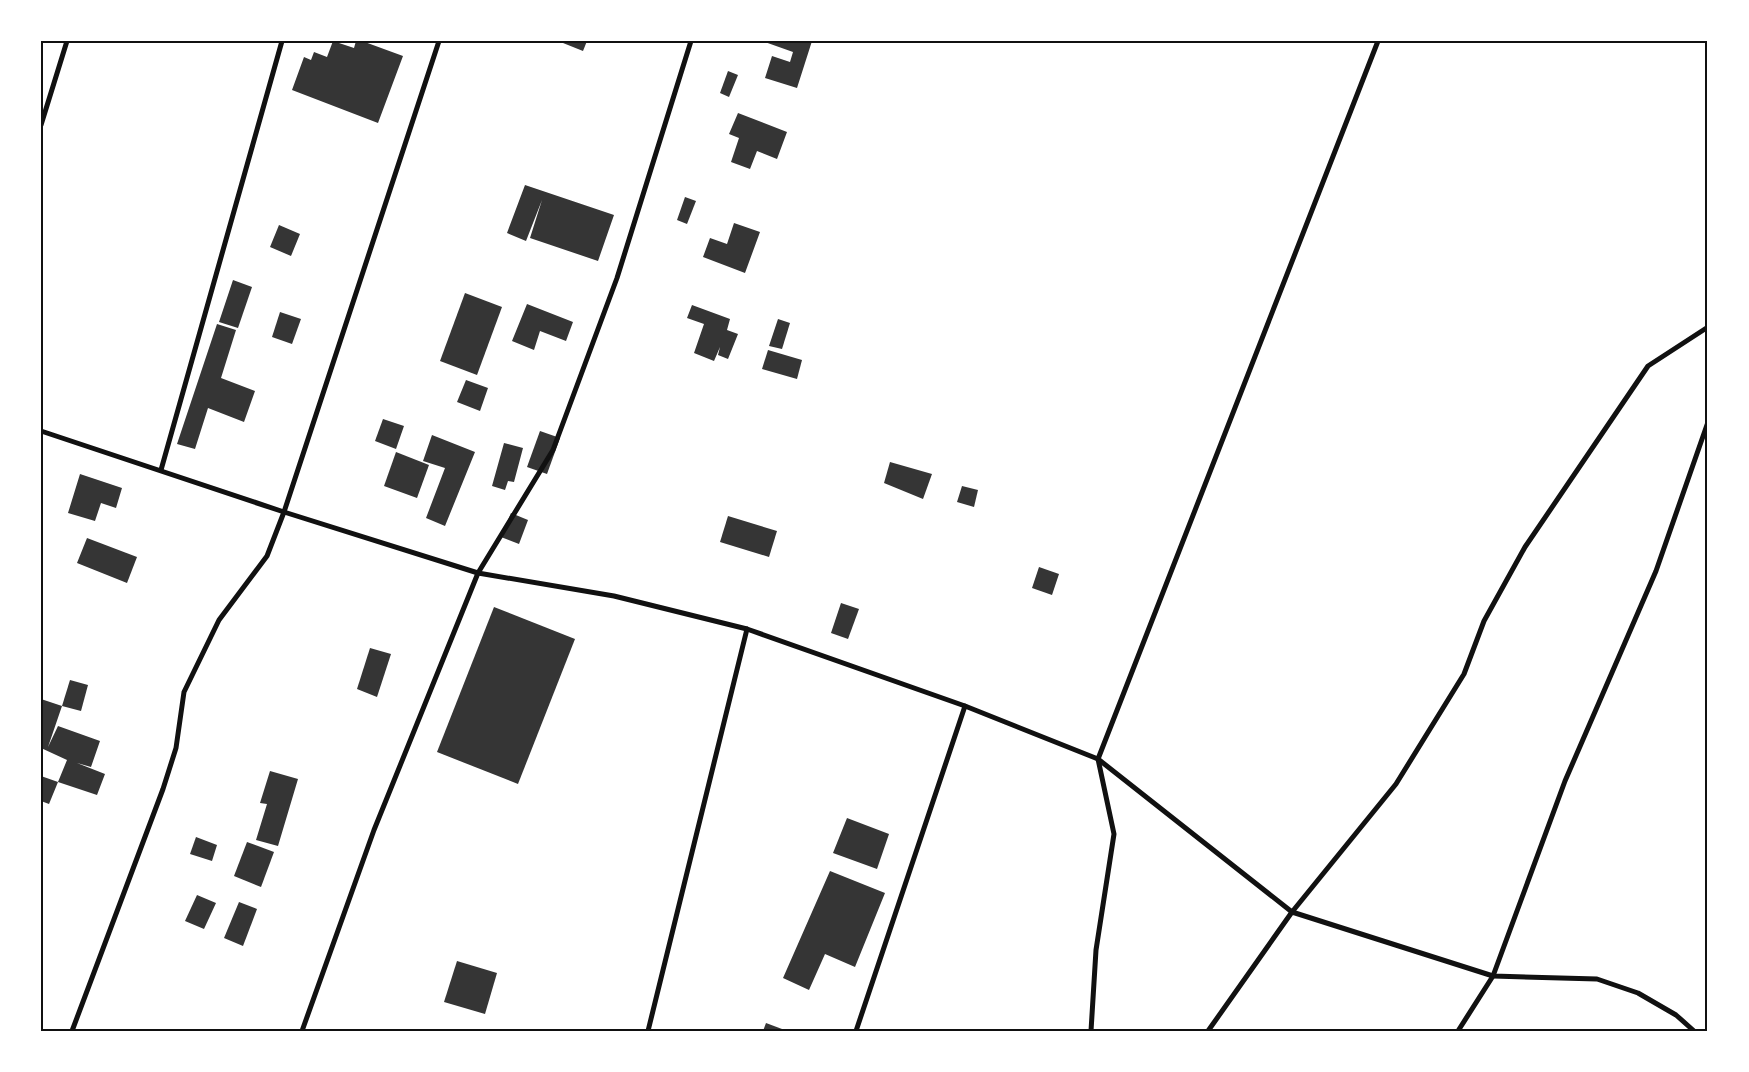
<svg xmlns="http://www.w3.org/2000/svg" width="1749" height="1072" font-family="'Varela Round',sans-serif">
<rect width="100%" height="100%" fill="#fff"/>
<g fill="#353535">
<polygon points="333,41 354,48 356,41 362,41 403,56 378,123 292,90 304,57 311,60 314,52 327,57"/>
<polygon points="564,41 587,41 583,51 563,43"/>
<polygon points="762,41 812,41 797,88 765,78 772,56 790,62 793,52"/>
<polygon points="728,71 738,75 729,97 720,93"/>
<polygon points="738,113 787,132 777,159 757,151 750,169 731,162 739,138 729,134"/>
<polygon points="525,185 614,215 598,261 530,238 542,200 526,241 507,233"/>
<polygon points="685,197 696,201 687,224 677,220"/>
<polygon points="734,223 760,232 745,273 703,257 710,238 727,244"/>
<polygon points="279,225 300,234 291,256 270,247"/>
<polygon points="233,280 252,287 238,328 219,322"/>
<polygon points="465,293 502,307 477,375 440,361"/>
<polygon points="527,304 573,322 566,341 540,331 534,350 512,341"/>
<polygon points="692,305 730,319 727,330 738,334 728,359 718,355 720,347 714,361 694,353 704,324 687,318"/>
<polygon points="280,312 301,319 292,344 272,337"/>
<polygon points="778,319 790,323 782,349 769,346"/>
<polygon points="217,324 236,330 221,378 255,391 244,422 208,408 195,449 177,444"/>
<polygon points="768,350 802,360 797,379 762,369"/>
<polygon points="466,380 488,388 480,411 457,402"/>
<polygon points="383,419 404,426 396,449 375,441"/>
<polygon points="540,431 560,438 547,474 527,467"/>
<polygon points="432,435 475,452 445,526 426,518 445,468 423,461"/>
<polygon points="504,443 523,448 514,482 508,481 505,490 492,486"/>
<polygon points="396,452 429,465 417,498 384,486"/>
<polygon points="890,462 932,474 923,499 884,483"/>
<polygon points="80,474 122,488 116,508 101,503 95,521 68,513"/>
<polygon points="962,486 978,490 974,507 957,502"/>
<polygon points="511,513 528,520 519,544 501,537"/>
<polygon points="728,516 777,531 769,557 720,542"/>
<polygon points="87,538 137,557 127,583 77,563"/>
<polygon points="1039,567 1059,574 1052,595 1032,588"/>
<polygon points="841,603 859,609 848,639 831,633"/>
<polygon points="494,607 575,639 518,784 437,752"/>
<polygon points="370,648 391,654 377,697 357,689"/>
<polygon points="70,680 88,685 81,711 62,706"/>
<polygon points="41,699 62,706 48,747 58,726 100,741 91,767 77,763 105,774 97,795 58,782 67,760 41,748"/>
<polygon points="270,771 298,779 278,846 256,840 267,804 260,803"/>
<polygon points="41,776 58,782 49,804 41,801"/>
<polygon points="847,818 889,834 877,869 833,853"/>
<polygon points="196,837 217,845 212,861 190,854"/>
<polygon points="247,842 274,852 261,887 234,876"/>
<polygon points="830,871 885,893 855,967 825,954 809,990 783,978"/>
<polygon points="197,895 216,903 204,929 185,921"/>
<polygon points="239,902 257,909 243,946 224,938"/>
<polygon points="457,961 497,973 485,1014 444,1002"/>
<polygon points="766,1023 782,1029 782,1031 763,1031"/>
</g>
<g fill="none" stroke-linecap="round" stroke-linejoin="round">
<g stroke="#111" stroke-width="5">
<polyline points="41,125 67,41"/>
<polyline points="41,431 284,512 478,573 614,596 747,629 965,706 1098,759 1292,912 1396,784 1464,674 1484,621 1525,547 1648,366 1708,327"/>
<polyline points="161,470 282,41"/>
<polyline points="72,1031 163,789 176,748 184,692 219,620 267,556 284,512 439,41"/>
<polyline points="302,1031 374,830 478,573 553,450 617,278 691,41"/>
<polyline points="648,1031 747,629"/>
<polyline points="856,1031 965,706"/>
<polyline points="1091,1031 1096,950 1114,834 1098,759 1378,41"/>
<polyline points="1208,1031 1292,912 1493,976 1597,979 1638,993 1676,1015 1694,1031"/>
<polyline points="1458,1031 1493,976 1565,781 1656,571 1708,422"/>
</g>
</g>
<rect width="1749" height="1072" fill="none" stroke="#ffffff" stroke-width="85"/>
<rect x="42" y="42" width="1664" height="988" fill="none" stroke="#111" stroke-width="2"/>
</svg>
